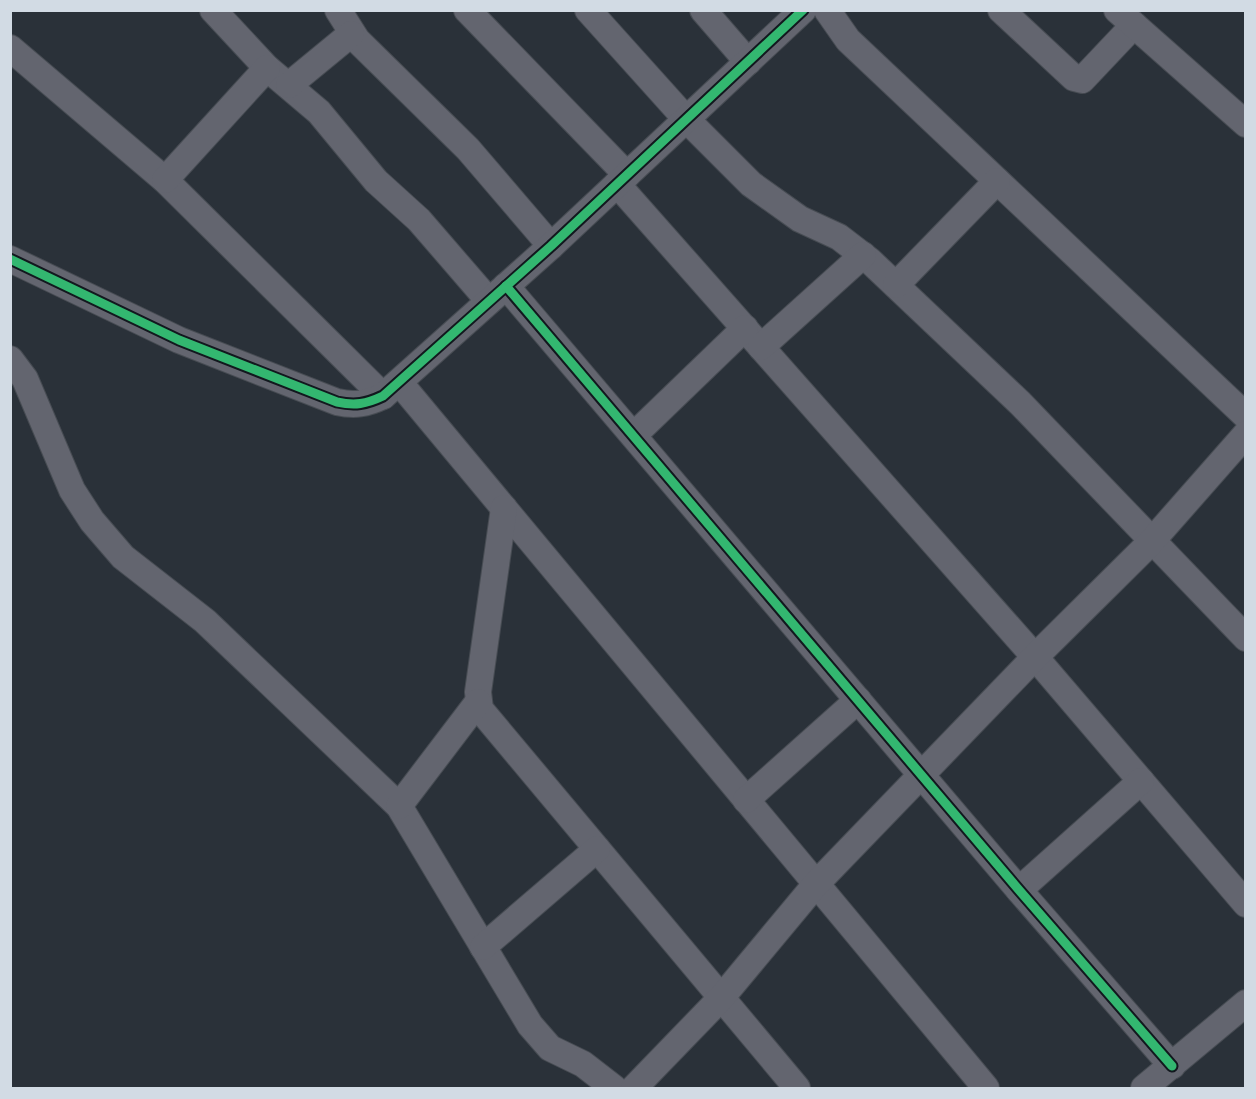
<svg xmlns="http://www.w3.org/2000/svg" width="1256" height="1099" font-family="'Exo 2',sans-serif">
<rect width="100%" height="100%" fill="#2a3139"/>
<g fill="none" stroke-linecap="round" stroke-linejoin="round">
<defs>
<g id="street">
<polyline points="213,10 267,68 319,112 376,181 419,220 489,301"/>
<polyline points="338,10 357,40 468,149 551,246"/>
<polyline points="467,10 627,175"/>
<polyline points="588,10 686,119 751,184 800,219 839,237 869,260 1020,403 1246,638"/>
<polyline points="703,10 748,62"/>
<polyline points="827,10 848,40 1246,416"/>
<polyline points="1001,10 1074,78 1082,80 1134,25"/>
<polyline points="1117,10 1246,124"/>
<polyline points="10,48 165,180 383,396"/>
<polyline points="289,85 351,34"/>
<polyline points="165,180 267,68"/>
<polyline points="617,184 1035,657 1246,904"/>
<path d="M10,259L179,340L337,402C355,406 366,404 383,396L551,246L803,10"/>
<polyline points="896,285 997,181"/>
<polyline points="506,286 1019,890 1172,1066"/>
<polyline points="761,347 863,255"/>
<polyline points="10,359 25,379 72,490 92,521 123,557 205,621 399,806 530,1025 550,1048 583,1064 614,1088"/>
<polyline points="399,382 986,1088"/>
<polyline points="634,435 745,328"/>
<polyline points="504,508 478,692 480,709 797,1088"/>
<polyline points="746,800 858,700"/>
<polyline points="399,806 478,702"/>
<polyline points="1019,890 1141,781"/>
<polyline points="483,947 597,849"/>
<polyline points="634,1088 722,997 816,884 1035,657 1151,542 1246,434"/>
<polyline points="1144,1088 1246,1003"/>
</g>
</defs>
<use href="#street" stroke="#474c53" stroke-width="28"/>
<use href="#street" stroke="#63656f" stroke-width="26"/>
<defs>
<g id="cycleway">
<path d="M10,259L179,340L337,402C355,406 366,404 383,396L551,246L803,10"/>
<polyline points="506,286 1019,890 1172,1066"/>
</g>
</defs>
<use href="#cycleway" stroke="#12181e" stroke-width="13"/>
<use href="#cycleway" stroke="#33b770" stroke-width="9"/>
</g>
<rect width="1256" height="1099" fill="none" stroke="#d2dbe4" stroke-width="24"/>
</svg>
